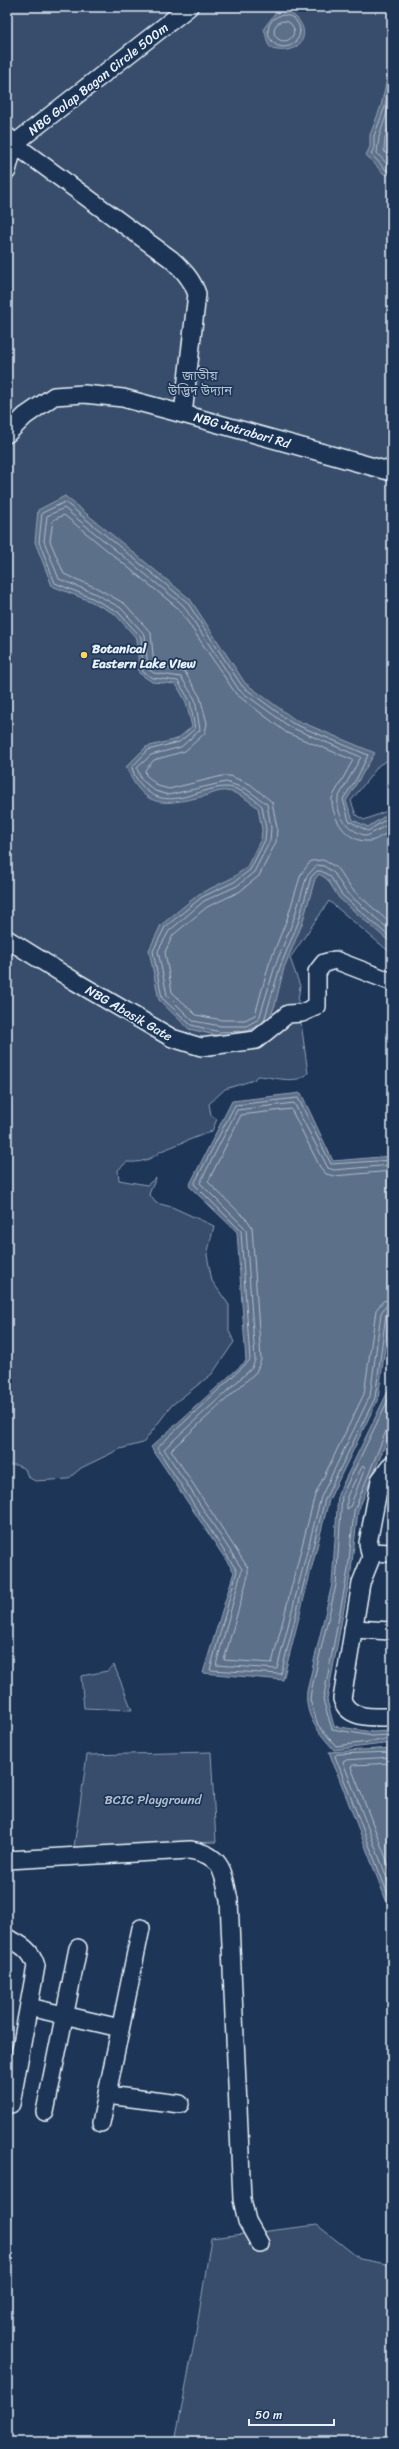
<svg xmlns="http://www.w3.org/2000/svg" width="399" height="2449" font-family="Sriracha,'Noto Sans Bengali',sans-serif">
<rect width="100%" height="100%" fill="#1d3557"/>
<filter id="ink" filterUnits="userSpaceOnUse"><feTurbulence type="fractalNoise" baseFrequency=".025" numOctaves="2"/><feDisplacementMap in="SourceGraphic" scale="8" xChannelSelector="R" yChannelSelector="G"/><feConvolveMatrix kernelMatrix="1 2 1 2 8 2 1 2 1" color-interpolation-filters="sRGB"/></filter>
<g filter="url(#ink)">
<g fill="#374d6c" stroke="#909fb2">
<path d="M7,7H392V758L379,765L351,801L356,815L364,820L392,809V954L329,901L290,958L300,986L298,1001L308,1073C298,1086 271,1076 257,1076L254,1080L225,1089L209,1104L211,1115L217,1119L212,1131L161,1151C152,1160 139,1163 127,1162L118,1170L119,1180L147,1185L156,1178L149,1194L156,1203L172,1207L214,1226L207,1255L212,1281L229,1305V1331L234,1342L212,1374L172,1405L143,1443L120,1449L81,1468L68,1479L35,1481L28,1477L25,1469L16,1465H7Z"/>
<polygon points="114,1665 132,1710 84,1708 81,1676 107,1671"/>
<polygon points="211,1752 216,1842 74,1847 87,1755"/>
<polygon points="317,2225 360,2259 392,2265 392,2442 175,2442 196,2333 211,2238"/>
</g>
<g fill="#5d7089" stroke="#95a4b5">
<path d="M278,10H286C317,27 304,57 272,49L268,44L264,28Z"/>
<polygon points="392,22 392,175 384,174 366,155 370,147 370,135 381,106 388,74"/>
<path d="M65,496L190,599L245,683L294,719L375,753L346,801L353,820L368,827L385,816L392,818V944L339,898L327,879L319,874L315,879L302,924L284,968L275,1005L267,1025L249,1035L220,1036L189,1029L159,1000L149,950L161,925L199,894L232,878L247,867L261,839L262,830L258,808C249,801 238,792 226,791C220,790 211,794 205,796C165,805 145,811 126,767L146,747L177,739L192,727L186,702L176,684L152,682L139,673L137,639L115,614L90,601L52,586L35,542L38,510Z"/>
<polygon points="301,1093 333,1161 392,1156 392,1297 378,1399 329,1500 283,1680 203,1673 234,1572 151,1447 246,1361 237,1232 189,1186 232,1101"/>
<path d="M392,1383V1428L358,1511L351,1571L327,1700L334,1726L372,1732L392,1731V1743L334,1750C319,1733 304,1716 307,1691L332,1584L338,1494Z"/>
<polygon points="392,1748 392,1916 329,1752"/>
</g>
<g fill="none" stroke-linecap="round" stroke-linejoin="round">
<g stroke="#b0bdcc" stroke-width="1">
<circle cx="284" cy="31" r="16"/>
<circle cx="284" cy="31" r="10"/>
<polyline points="392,70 385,107 374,136 374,148 371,154 386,170 392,171"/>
<polyline points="392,97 379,137 377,153 388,165 392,166"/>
<polyline points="392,119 385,138 384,151 392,160"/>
<path d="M392,827L385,826L367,836C349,831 336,818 338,798L361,757L290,727L239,690L183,605L64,508L47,516L44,541L59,579L94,593L121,608L145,635L148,669L154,673L181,677L195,699L200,730L181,747L151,755L137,768L141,779L155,791L168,795L226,782L246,789L267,804L271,828L270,841L254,872L237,886L204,901L169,931L158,951L167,995L193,1021L221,1026H246L259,1019L275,966L293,921L307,876L317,865L324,866L334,873L346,892L392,932"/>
<path d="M392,833C383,832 378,841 369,841C347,843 331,818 332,798L353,760L287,733L236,694L179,609L64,515L53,520L50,541L64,574L97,588L125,604L151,633L154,666L185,672L200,697L207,723L205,733L185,751L154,760L145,770L146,775L158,786L169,789L222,776H230L250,784L272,802L277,828L276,842L259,876L239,892L207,907L173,935L165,952L172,992L196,1015L222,1020H245L255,1015L269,964L287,919L301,874L311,861L323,860L336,867L351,888L392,925"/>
<polyline points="264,1021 280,967 298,923 311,877 317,871 321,871 330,876 342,895 392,939"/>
<path d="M262,1023L248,1031L220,1032L191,1025L162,998L153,951L165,927L202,897L234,882L250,870L265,840L266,829L262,806C254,798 237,786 225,787C198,788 170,811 146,790C139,783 134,777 132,767L148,750L179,742L195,729L190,701L178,681L153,678L143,672L141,637L118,612L92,598L55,583L39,542L42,513L65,502L187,602L242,686L292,723L368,755L357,778L343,799L349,821L368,831L385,820L392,822"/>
<polyline points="392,1160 331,1164 298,1098 235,1105 194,1184 241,1231 250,1360 157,1448 237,1571 210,1670 281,1674 325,1499 375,1398 386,1314 392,1310"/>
<polyline points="392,1165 334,1170 328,1168 294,1103 237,1110 200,1183 246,1229 255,1360 252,1368 164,1449 242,1569 216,1665 277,1669 321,1497 370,1396 381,1313 385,1307 392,1305"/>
<polyline points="392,1171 334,1176 326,1174 320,1167 291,1109 241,1115 208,1182 248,1221 252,1227 261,1360 256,1372 171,1450 248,1568 248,1576 224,1660 272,1663 315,1495 364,1394 376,1310 383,1301 392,1299"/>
<polyline points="392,1392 342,1495 336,1585 311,1692 310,1700 318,1725 336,1746 392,1739"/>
<polyline points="392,1428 386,1431 354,1511 348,1570 323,1700 332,1729 372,1736 392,1735"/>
<polygon points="364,1466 365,1468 350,1507 347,1509 347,1496 362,1467"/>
<polyline points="392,1752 337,1754 335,1756 392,1905"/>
<polyline points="392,1757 344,1760 343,1762 392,1891"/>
<polyline points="392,1763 353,1765 351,1767 392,1874"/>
</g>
<defs>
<g id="minor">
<path d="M7,136L14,144L171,259C183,270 192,279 197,294L183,414L392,472"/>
<polyline points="14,144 189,7"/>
<polyline points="7,171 14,144"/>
<polyline points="7,434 25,416 54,396 84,394 123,398 183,414"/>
<polyline points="7,939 76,982 172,1038 201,1047 256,1040 288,1014 302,1013 317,1006 317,972 324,963 335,960 392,982"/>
<path d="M392,1464L380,1480L368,1543L371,1558L361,1583L342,1699C348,1720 374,1717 392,1717"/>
<polyline points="370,1552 392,1553"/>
<polyline points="353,1629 392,1631"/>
<path d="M7,1860L190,1850C222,1855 223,1871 229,1900L242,2199L247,2221L260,2244"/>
<path d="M7,1938C21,1944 32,1951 36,1966L11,2104"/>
<polyline points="29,2007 120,2028"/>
<polyline points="107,2095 180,2104"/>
<polyline points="45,2112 78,1948"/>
<polyline points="101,2123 141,1928"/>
</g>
</defs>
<use href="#minor" stroke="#e8f1f8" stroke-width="20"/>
<use href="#minor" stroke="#1d3557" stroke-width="17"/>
</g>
</g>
<circle fill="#ffd166" stroke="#1d3557" stroke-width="1.5" cx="84" cy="655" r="4"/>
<g text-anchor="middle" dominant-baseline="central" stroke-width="3.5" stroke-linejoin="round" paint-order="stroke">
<g font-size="13" fill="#e8f1f8" stroke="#1d3557">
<text transform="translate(98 79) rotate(-38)">NBG Golap Bagan Circle 500m</text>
<text transform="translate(242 430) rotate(16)">NBG Jatrabari Rd</text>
<text transform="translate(129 1013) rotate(30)">NBG Abasik Gate</text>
</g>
<g font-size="13" fill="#b3c0ce" stroke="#1d3557">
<text x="200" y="375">জাতীয়<tspan x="200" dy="15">উদ্ভিদ উদ্যান</tspan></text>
<text x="153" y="1799">BCIC Playground</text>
</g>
<g font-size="13" font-weight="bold" fill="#e8f1f8" stroke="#1d3557" text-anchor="start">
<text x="92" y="648">Botanical<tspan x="92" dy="15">Eastern Lake View</tspan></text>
</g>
</g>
<rect width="399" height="2449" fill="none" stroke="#1d3557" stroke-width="24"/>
<rect x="12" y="12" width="375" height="2425" fill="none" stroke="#e8f1f8" stroke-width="1.5" filter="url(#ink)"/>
<path d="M249 2419v6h85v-6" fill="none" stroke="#e8f1f8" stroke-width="2"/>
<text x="255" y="2419" font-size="12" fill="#e8f1f8" stroke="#1d3557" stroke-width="3" paint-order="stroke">50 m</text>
</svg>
